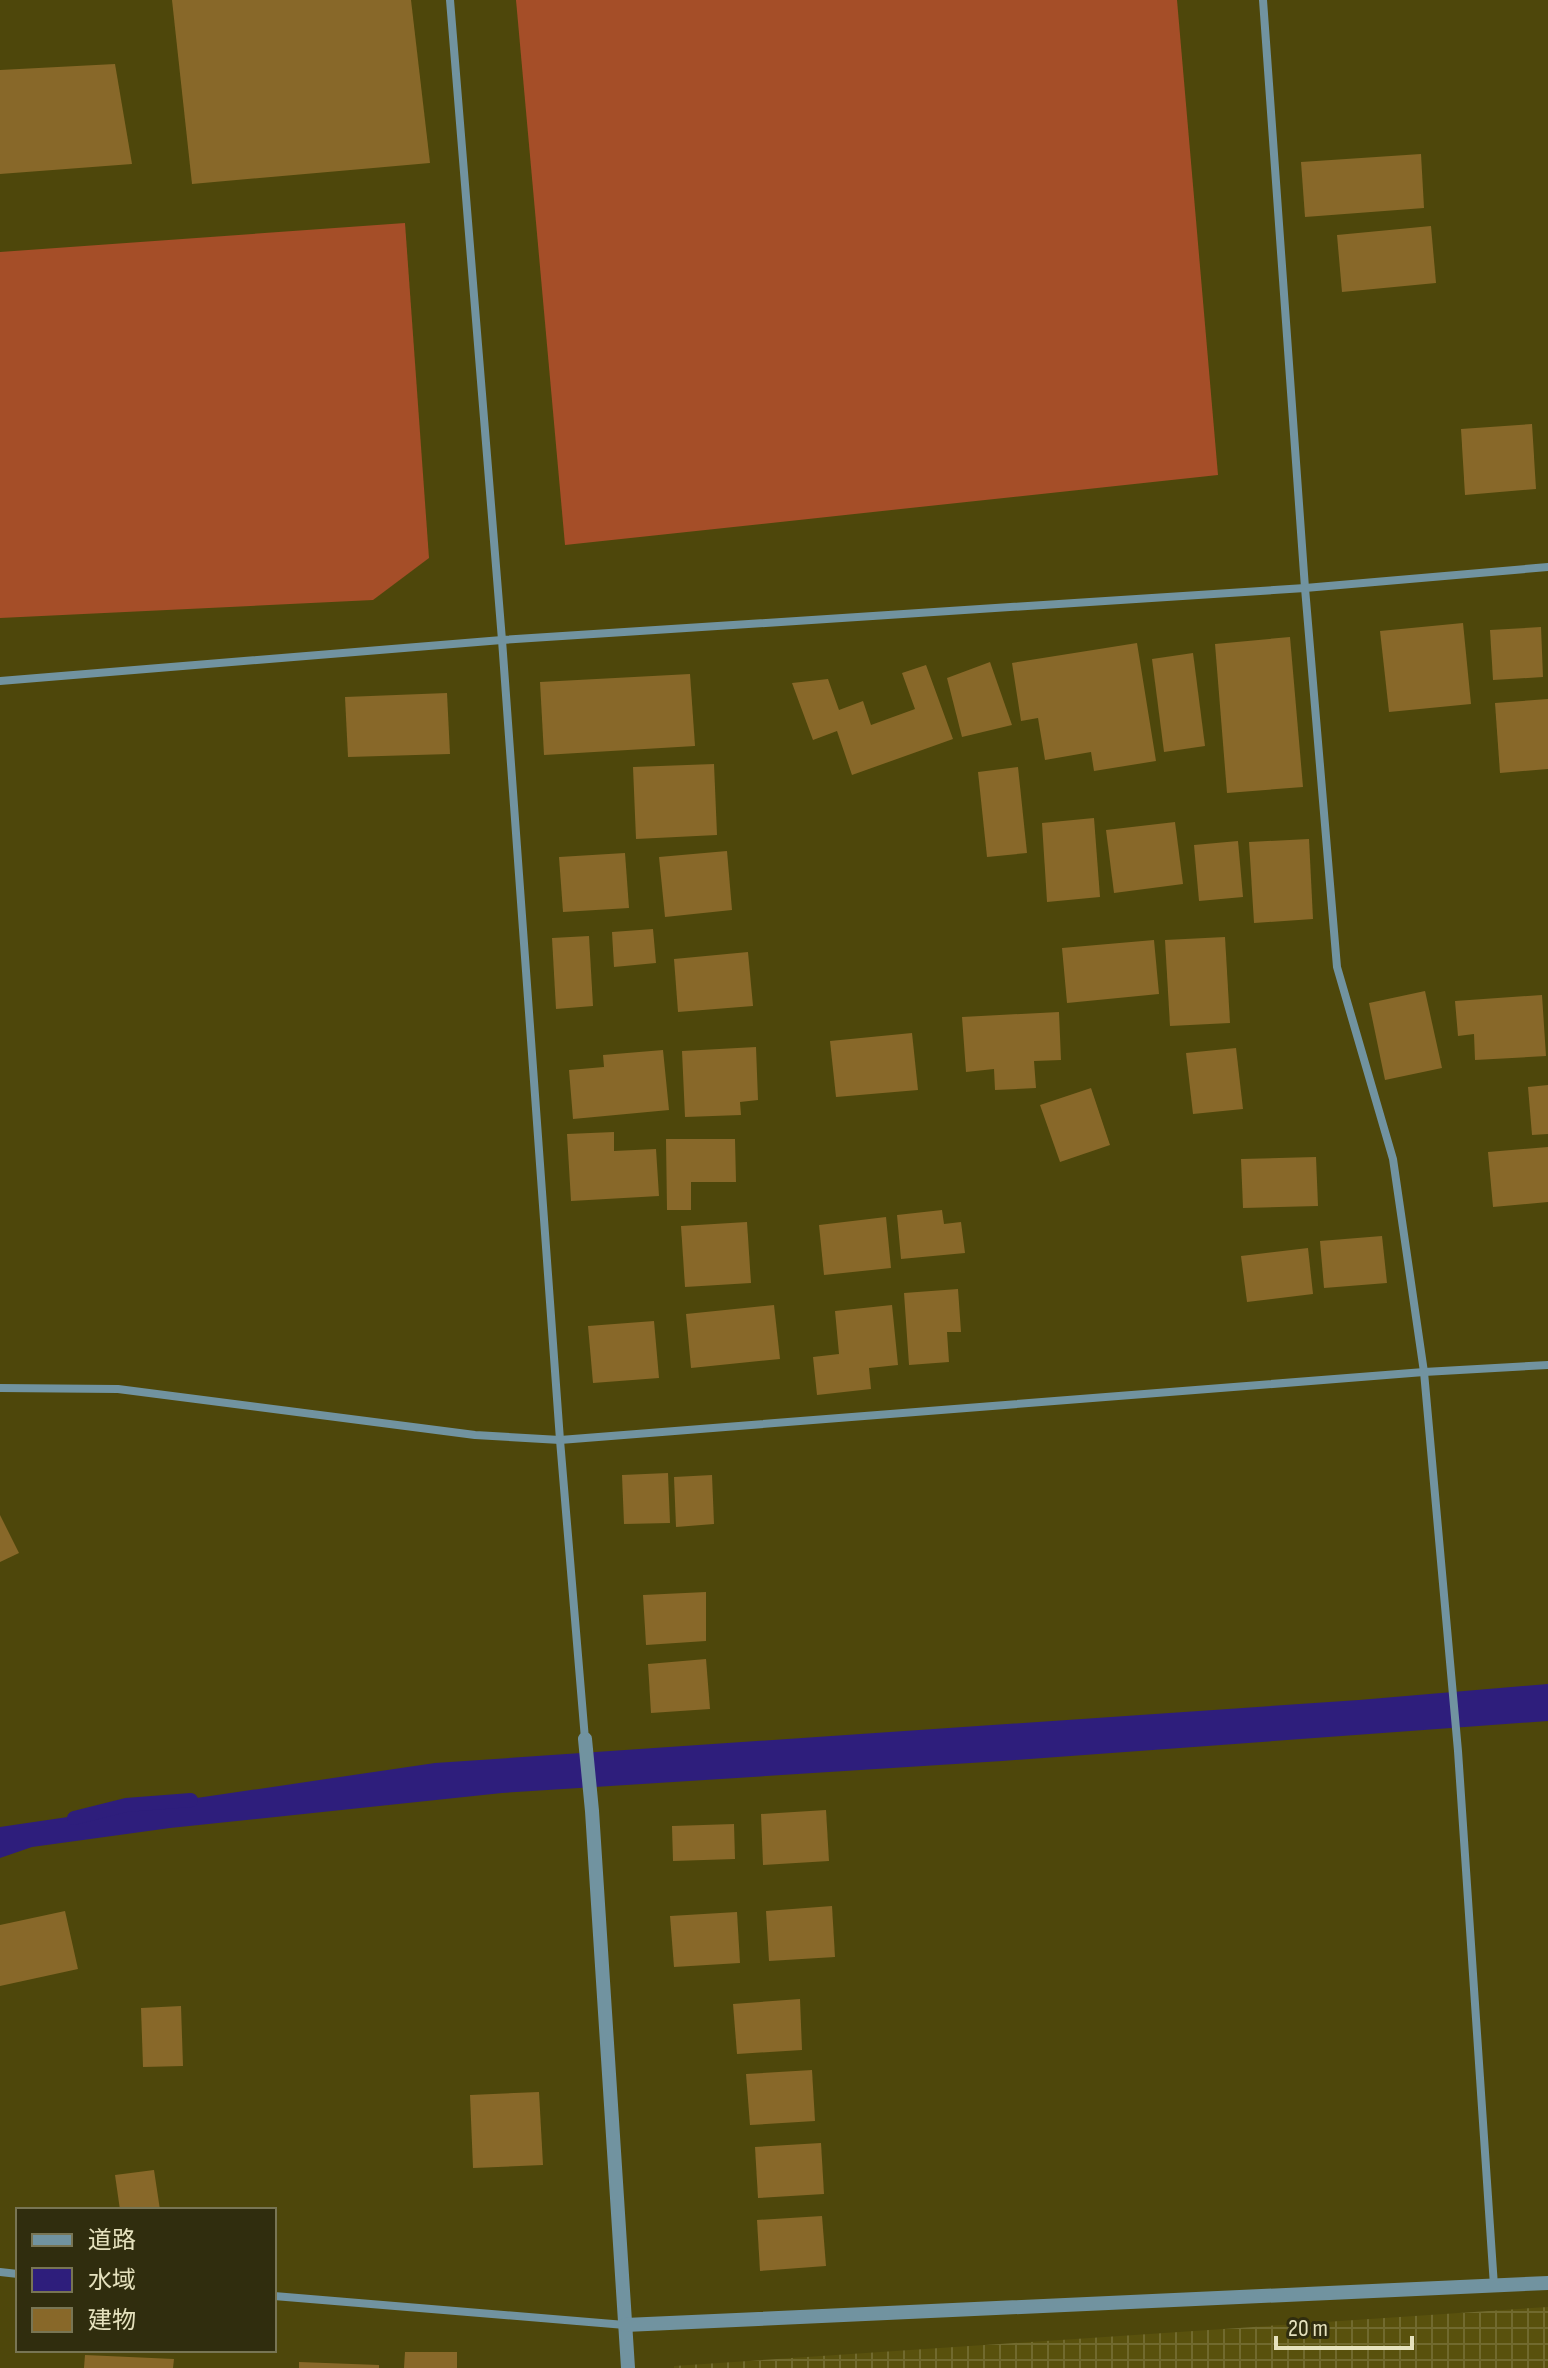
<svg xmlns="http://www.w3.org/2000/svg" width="1548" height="2368" font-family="'Sofia Sans Condensed','Noto Sans JP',sans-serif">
<defs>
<pattern id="industrial-grid" width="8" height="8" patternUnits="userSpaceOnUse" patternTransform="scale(2)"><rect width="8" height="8" fill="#59510d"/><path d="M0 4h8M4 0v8" fill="none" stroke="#716a2e"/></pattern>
</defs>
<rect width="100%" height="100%" fill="#4e470b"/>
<polygon fill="url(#industrial-grid)" points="1548,2307 1548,2368 674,2368 674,2366"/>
<g fill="#a54e28">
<polygon points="516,0 1177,0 1218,475 565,545"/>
<polygon points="405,223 429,558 373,600 0,618 0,252"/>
</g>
<polygon fill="#2e1e7c" points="1548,1684 1548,1721 1002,1761 502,1793 170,1828 32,1847 0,1858 0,1827 435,1763 1359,1700"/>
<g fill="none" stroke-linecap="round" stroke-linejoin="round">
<polyline stroke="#2e1e7c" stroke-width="14" points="74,1818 126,1805 191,1800"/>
</g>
<g fill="#886829">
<polygon points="172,0 411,0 430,163 192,184"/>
<polygon points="115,64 132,164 0,174 0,70"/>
<polygon points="1421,154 1424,208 1305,217 1301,162"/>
<polygon points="1431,226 1436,283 1342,292 1337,235"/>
<polygon points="1532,424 1536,489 1465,495 1461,429"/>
<polygon points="1463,623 1471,704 1389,712 1380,631"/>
<polygon points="1541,627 1543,677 1493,680 1490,630"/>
<polygon points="1290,637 1303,787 1227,793 1215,644"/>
<polygon points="1137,643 1156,761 1094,771 1091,752 1045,760 1038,718 1021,721 1012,663"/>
<polygon points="1193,653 1205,746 1164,752 1152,659"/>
<polygon points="990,662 1012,725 962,737 947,678"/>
<polygon points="926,665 953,739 852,775 837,731 813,740 792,683 828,679 839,710 863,701 871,725 915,709 902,673"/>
<polygon points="690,674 695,746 544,755 540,682"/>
<polygon points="447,693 450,754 348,757 345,697"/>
<polygon points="1548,699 1548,769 1500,773 1495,703"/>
<polygon points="714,764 717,835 636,839 633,767"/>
<polygon points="1018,767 1027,853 987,857 978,772"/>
<polygon points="1094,818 1100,897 1047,902 1042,823"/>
<polygon points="1175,822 1183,884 1114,893 1106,830"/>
<polygon points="1309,839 1313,919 1254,923 1249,842"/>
<polygon points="1238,841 1243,897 1199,901 1194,845"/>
<polygon points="727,851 732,910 665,917 659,857"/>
<polygon points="625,853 629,908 563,912 559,857"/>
<polygon points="653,929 656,963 614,967 612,932"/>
<polygon points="589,936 593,1006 556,1009 552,938"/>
<polygon points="1225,937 1230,1023 1170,1026 1165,940"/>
<polygon points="1154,940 1159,994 1067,1003 1062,948"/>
<polygon points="748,952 753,1006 678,1012 674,959"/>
<polygon points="1425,991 1442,1068 1385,1080 1369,1003"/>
<polygon points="1542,995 1546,1056 1475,1060 1474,1034 1458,1036 1455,1001"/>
<polygon points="1059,1012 1061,1060 1034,1061 1036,1088 995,1090 994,1069 966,1072 962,1017"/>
<polygon points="912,1033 918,1090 836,1097 830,1041"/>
<polygon points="756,1047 758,1100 740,1102 741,1115 685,1117 682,1051"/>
<polygon points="1236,1048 1243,1109 1193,1114 1186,1053"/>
<polygon points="663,1050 669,1110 573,1119 569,1070 604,1067 603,1055"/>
<polygon points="1548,1085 1548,1134 1532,1135 1528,1087"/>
<polygon points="1091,1088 1110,1145 1060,1162 1040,1105"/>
<polygon points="614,1132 614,1151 656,1149 659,1196 571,1201 567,1134"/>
<polygon points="666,1139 735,1139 736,1182 691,1182 691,1210 667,1210"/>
<polygon points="1548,1147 1548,1202 1493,1207 1488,1152"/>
<polygon points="1316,1157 1318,1206 1243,1208 1241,1159"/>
<polygon points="942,1210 944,1224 961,1222 965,1253 901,1259 897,1215"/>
<polygon points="886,1217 891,1268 824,1275 819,1225"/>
<polygon points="747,1222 751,1283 685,1287 681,1226"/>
<polygon points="1382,1236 1387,1283 1324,1288 1320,1241"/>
<polygon points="1308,1248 1313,1294 1247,1302 1241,1256"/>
<polygon points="958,1289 961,1332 947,1332 949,1362 909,1365 904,1293"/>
<polygon points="774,1305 780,1359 691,1368 686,1314"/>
<polygon points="892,1305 898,1365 869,1368 871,1389 817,1395 813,1357 839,1354 835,1311"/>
<polygon points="654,1321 659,1378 593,1383 588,1326"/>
<polygon points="668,1473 670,1523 624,1524 622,1475"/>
<polygon points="712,1475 714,1524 676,1527 674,1477"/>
<polygon points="0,1515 19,1553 0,1562"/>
<polygon points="706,1592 706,1641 646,1645 643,1595"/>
<polygon points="706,1659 710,1709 651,1713 648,1664"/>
<polygon points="826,1810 829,1861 763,1865 761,1814"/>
<polygon points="734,1824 735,1859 673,1861 672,1826"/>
<polygon points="832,1906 835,1957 769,1961 766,1911"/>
<polygon points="65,1911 78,1969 0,1986 0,1925"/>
<polygon points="737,1912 740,1963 674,1967 670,1916"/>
<polygon points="800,1999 802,2050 737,2054 733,2004"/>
<polygon points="181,2006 183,2066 143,2067 141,2008"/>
<polygon points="812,2070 815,2121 750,2125 746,2074"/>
<polygon points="539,2092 543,2165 473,2168 470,2095"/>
<polygon points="821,2143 824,2194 758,2198 755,2147"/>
<polygon points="154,2170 160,2210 120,2210 115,2175"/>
<polygon points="822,2216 826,2266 760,2271 757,2220"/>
<polygon points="405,2352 457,2352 457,2368 404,2368"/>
<polygon points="85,2355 174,2359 173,2368 84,2368"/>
<polygon points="299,2362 379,2365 379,2368 299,2368"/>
</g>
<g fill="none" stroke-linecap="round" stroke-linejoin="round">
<g stroke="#7193a0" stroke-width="8">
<polyline points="450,0 502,640 560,1440 585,1739"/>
<polyline points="1263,0 1305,588 1337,967 1393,1159 1424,1372 1458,1751 1494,2286"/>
<polyline points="0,681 502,640 1305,588 1548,567"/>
<polyline points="0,1388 118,1389 475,1435 560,1440 1424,1372 1548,1365"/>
<polyline points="0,2272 18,2274"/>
<polyline points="274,2296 625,2325"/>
</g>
<g stroke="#7193a0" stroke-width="14">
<polyline points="585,1739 592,1811 628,2368"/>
<polyline points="625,2325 1548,2283"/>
</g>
</g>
<rect x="16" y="2208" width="260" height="144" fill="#302d0e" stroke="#787554" stroke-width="2"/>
<rect x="32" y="2234" width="40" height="12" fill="#7193a0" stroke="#787554" stroke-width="2"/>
<text x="88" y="2248" font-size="24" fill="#e5e1bd">道路</text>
<rect x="32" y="2268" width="40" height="24" fill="#2e1e7c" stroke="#787554" stroke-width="2"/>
<text x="88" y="2288" font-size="24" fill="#e5e1bd">水域</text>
<rect x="32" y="2308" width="40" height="24" fill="#886829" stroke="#787554" stroke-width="2"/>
<text x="88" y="2328" font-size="24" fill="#e5e1bd">建物</text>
<path d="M1276 2336v12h136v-12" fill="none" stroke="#e5e1bd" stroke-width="4"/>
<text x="1288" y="2336" font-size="24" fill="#e5e1bd" stroke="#302d0e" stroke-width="6" paint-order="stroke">20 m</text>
</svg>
